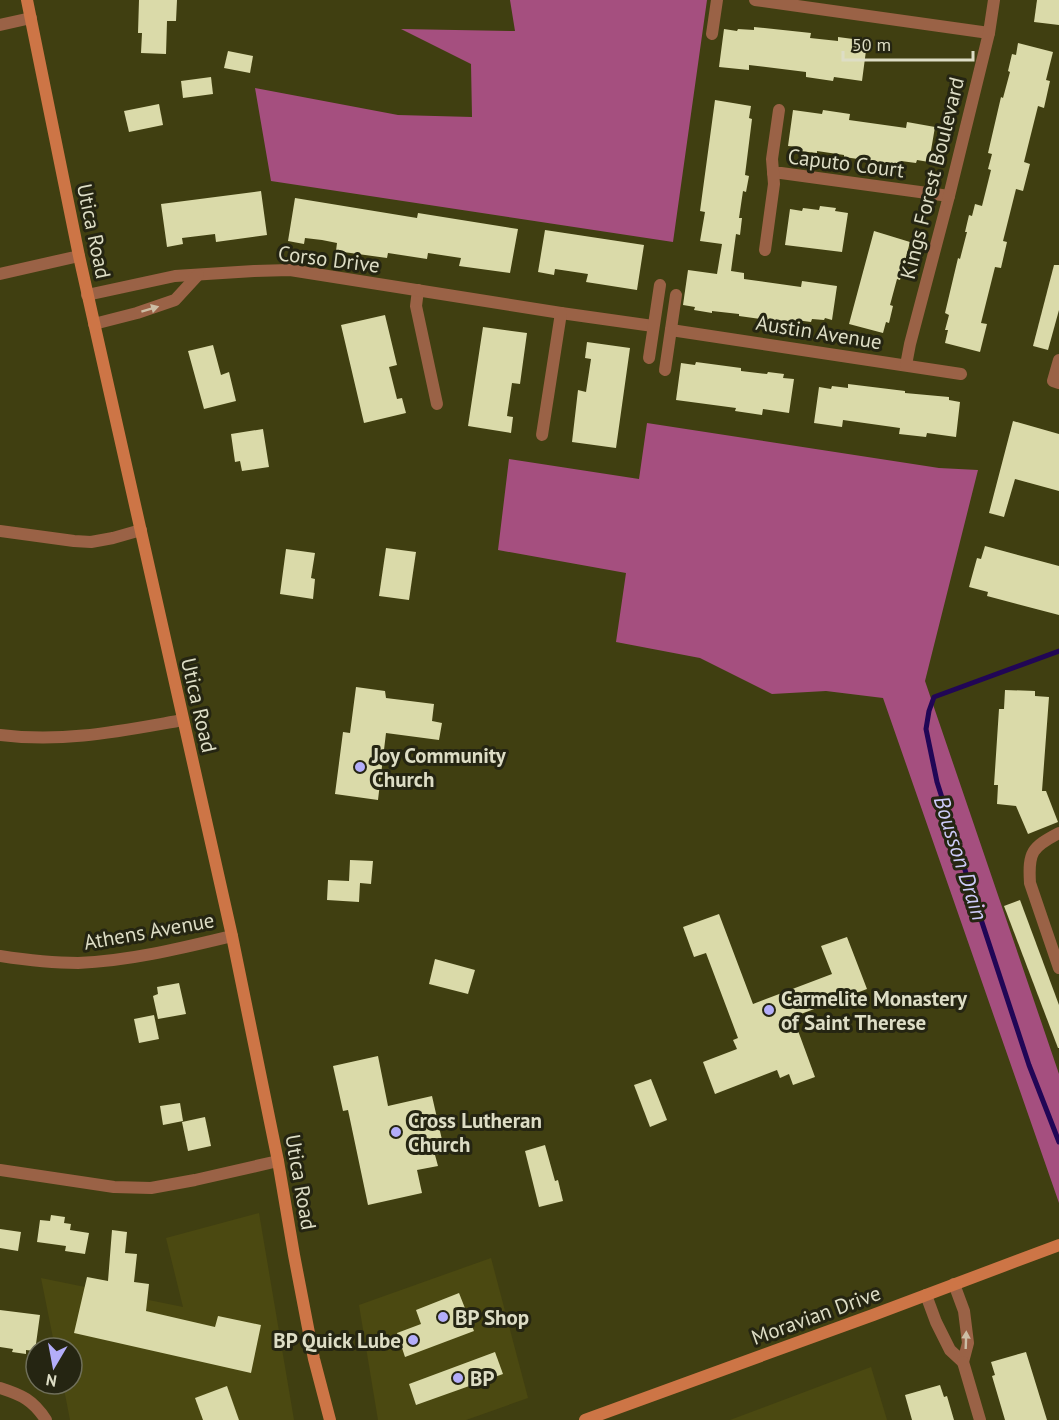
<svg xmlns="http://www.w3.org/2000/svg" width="1059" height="1420" font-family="'PT Sans',sans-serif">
<rect width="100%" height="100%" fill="#403f11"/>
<g fill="#4b4911">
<polygon points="259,1213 294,1420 70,1420 63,1384 72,1384 72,1348 55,1348 41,1278 183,1307 166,1238"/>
<polygon points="491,1258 528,1398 466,1420 378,1420 359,1305"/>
<polygon points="871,1367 887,1420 730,1420"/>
</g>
<g fill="#a54f7f">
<polygon points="510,0 707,0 673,242 271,181 255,88 398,115 472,117 471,64 401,29 515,31"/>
<polygon points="647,423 939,468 978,470 925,681 1059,1074 1059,1203 883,698 826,691 772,694 700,658 616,642 626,573 498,550 509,459 639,479"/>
</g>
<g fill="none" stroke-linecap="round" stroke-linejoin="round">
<polyline stroke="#210656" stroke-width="5" points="1059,651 934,697 929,711 926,729 937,782 973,895 1029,1065 1059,1142"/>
</g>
<g fill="#dadaa9">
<polygon points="139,0 177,0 176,21 167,21 166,54 141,53 142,33 138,33"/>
<polygon points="1037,0 1059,0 1059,25 1034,22"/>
<polygon points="754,27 811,33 810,38 838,41 838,37 853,39 853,42 867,43 862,81 834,77 833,81 806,77 806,72 749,65 749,70 719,67 724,29 737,31 738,29 754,30"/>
<polygon points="1018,43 1053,52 1046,80 1050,81 1044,108 1038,106 1024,162 1030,164 1023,191 1016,189 1003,241 1007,242 1001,268 995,267 981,323 987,324 980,352 945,343 948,330 945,330 949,315 945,313 958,258 960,259 967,232 965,232 969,215 972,216 975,204 982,206 991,170 988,169 992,154 988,153 1001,97 1003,98 1010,72 1008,71 1012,54 1016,55"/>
<polygon points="228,51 253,56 250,73 224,68"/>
<polygon points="211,77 213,94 183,98 181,81"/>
<polygon points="715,100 751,106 749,118 752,119 745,175 749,176 746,192 743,191 739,218 742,218 740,235 736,234 731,271 744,273 744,279 801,287 802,281 837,286 832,320 825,318 824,320 812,319 811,322 796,320 795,324 739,316 739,314 712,311 712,313 694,310 695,307 683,305 688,270 717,274 722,244 700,241 705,212 700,211"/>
<polygon points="159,104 163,125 129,132 124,111"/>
<polygon points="793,110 822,114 823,110 850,114 849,120 906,128 907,122 935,127 929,162 917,160 916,163 901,161 900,165 844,157 844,155 817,151 817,153 800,151 800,147 788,146"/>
<polygon points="261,191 267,235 216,242 215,234 182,238 183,244 167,247 161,204"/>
<polygon points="295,198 417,218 418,213 518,229 510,273 459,266 461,258 428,253 427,259 388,253 387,258 336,251 337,243 322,240 305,238 304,244 288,241"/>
<polygon points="820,206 836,208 835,211 848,213 842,252 785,245 790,209 802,211 803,208 819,210"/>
<polygon points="545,230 644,245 637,290 586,282 588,274 555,269 554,275 538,272"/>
<polygon points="874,231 910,242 900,280 897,279 890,305 893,306 889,323 886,322 883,333 849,324"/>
<polygon points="1054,265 1059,265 1059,310 1048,350 1033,346"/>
<polygon points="385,315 397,365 389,367 397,399 402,398 406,413 364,423 341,325"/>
<polygon points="483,327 527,333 520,384 512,383 507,416 513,417 511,433 468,426"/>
<polygon points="587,342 630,348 616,448 572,442 578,390 586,392 591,359 585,358"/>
<polygon points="213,345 221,375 229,372 236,401 204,409 188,351"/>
<polygon points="696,362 741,368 741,371 767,374 768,372 784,374 783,378 794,379 789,413 763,409 762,415 735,411 736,408 676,400 681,363 695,365"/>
<polygon points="848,384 905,391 905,393 949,397 949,400 960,402 956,437 927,433 926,437 899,434 900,428 843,420 842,427 814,423 819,387 831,389 832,386 848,388"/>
<polygon points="1013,421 1059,434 1059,491 1015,479 1004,517 989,513"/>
<polygon points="263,429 269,467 242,471 240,461 235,462 231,434"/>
<polygon points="985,546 1059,566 1059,615 987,596 988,592 969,587 977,558 981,559"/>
<polygon points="386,548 416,552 409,600 379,596"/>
<polygon points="286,549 315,553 311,578 315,579 313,599 280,594"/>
<polygon points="356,687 385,691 386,698 434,704 432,721 442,723 439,740 386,733 378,800 335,794 343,732 350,733"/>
<polygon points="1005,690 1035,691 1035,696 1049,697 1042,791 1046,791 1058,822 1028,834 1016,806 997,804 998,785 994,785 999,709 1004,709"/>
<polygon points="350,860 373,861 371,884 360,883 359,902 327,900 328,880 349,881"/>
<polygon points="1020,900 1059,1005 1059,1048 1058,1048 1004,906"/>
<polygon points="719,914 753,1004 832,974 821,946 847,937 867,989 793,1017 815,1077 793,1085 789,1074 780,1078 777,1070 715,1094 703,1062 737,1049 733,1040 738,1038 706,953 694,957 683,927"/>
<polygon points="435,959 475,970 468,994 429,984"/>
<polygon points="179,983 186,1014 158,1019 153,996 158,994 157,987"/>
<polygon points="154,1015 159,1039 139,1043 134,1019"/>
<polygon points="378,1056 388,1106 432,1096 445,1153 435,1155 438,1166 417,1170 422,1193 368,1205 348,1110 343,1111 333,1066"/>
<polygon points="651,1079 667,1120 650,1127 634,1085"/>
<polygon points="180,1103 183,1121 163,1125 160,1106"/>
<polygon points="205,1117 211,1146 188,1151 182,1122"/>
<polygon points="545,1145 555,1181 558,1180 563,1201 539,1207 525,1151"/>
<polygon points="51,1215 65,1217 64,1223 71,1224 70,1230 89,1233 85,1254 65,1251 66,1246 37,1242 40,1220 50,1221"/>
<polygon points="0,1229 21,1232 18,1251 0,1248"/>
<polygon points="112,1230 127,1232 125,1253 137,1254 134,1282 149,1284 146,1311 215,1327 218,1316 261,1325 251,1373 74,1333 87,1277 108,1281"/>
<polygon points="459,1293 474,1331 405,1357 397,1333 421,1324 416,1310"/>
<polygon points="0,1310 40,1315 35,1351 26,1350 26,1354 12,1352 13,1349 0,1347"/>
<polygon points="495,1352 503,1374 416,1405 409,1384"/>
<polygon points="1026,1352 1047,1420 1005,1420 992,1376 995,1375 991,1362"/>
<polygon points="940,1385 944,1397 947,1396 954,1420 912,1420 905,1395"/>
<polygon points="227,1386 239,1420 203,1420 195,1398"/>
</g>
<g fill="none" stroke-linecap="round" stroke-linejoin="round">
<g stroke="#9a6246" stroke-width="12">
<polyline points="755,0 989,33"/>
<polyline points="0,25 31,18"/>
<polyline points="712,34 717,0"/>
<polyline points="773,173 781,173 949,196"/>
<polyline points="765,250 774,184 772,159 779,110"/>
<polyline points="0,274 79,256"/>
<polyline points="418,290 416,306 437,404"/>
<polyline points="87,295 175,276 254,271 290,270 561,313 653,326"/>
<polyline points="94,324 137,313 175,300 198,275"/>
<polyline points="671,330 961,374"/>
<polyline points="649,358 660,285"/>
<polyline points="1059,360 1053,381 1059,383"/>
<polyline points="906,365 910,344 949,196 989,33 994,0"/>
<polyline points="665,370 676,295"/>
<polyline points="542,435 561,313"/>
<polyline points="0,531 74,541 91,542 113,538 141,530"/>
<path d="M0,735C65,743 120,731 183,720"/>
<path d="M1059,833C1032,847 1028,852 1030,883L1059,968"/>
<path d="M0,956C26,960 52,963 78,963C130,961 182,948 232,936"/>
<polyline points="0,1170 114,1187 151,1188 195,1180 278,1161"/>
<polyline points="926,1295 936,1322 950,1350 963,1362 968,1343 964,1311 954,1284"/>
<polyline points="963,1362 980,1420"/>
<path d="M0,1388C22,1395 33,1400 46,1420"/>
</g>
<g stroke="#cd7546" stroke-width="12">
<polyline points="27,0 79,256 232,936 278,1161 294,1255 314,1359 330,1420"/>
<polyline points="585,1420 873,1315 1059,1245"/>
</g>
</g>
<defs><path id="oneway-solid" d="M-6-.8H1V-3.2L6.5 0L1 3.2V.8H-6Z" transform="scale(1.5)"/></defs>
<g fill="#ccbea5">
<use href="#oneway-solid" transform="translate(150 309) rotate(-17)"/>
<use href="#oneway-solid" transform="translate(966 1340) rotate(-88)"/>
</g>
<g fill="#b3adf9" stroke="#252512" stroke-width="2">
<circle cx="360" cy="767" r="6"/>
<circle cx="769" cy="1010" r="6"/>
<circle cx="396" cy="1132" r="6"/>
<circle cx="443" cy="1317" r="6"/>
<circle cx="413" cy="1340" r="6"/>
<circle cx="458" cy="1378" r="6"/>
</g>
<g text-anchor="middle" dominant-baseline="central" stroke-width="6" stroke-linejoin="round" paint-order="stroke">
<g font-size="21" fill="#ddddc5" stroke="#252512">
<text transform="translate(846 163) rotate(7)">Caputo Court</text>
<text transform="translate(932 178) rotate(-76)">Kings Forest Boulevard</text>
<text transform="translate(94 231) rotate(78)">Utica Road</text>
<text transform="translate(329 259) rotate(7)">Corso Drive</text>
<text transform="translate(819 332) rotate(9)">Austin Avenue</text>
<text transform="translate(199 705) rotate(77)">Utica Road</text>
<text transform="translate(149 931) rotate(-10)">Athens Avenue</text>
<text transform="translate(301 1182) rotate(80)">Utica Road</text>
<text transform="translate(816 1315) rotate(-20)">Moravian Drive</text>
</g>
<g font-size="21" font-weight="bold" fill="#ddddc5" stroke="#252512" text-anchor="start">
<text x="372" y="755">Joy Community<tspan x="372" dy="24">Church</tspan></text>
<text x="781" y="998">Carmelite Monastery<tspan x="781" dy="24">of Saint Therese</tspan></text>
<text x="408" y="1120">Cross Lutheran<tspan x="408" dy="24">Church</tspan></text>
<text x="455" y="1317">BP Shop</text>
<text x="401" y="1340" text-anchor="end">BP Quick Lube</text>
<text x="470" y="1378">BP</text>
</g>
<g font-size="22" font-style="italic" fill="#cdcbf9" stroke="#252512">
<text transform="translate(961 858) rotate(72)">Bousson Drain</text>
</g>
</g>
<g transform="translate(54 1366) rotate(190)"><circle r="28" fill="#252512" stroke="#6f6f5a" stroke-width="1.5"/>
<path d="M0-4.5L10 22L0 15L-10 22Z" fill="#b3adf9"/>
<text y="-9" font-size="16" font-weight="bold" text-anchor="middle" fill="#ddddc5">N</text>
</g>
<path d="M843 51v9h130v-9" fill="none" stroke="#ddddc5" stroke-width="3"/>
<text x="852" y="51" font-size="18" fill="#ddddc5" stroke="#252512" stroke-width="4.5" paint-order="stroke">50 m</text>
</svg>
